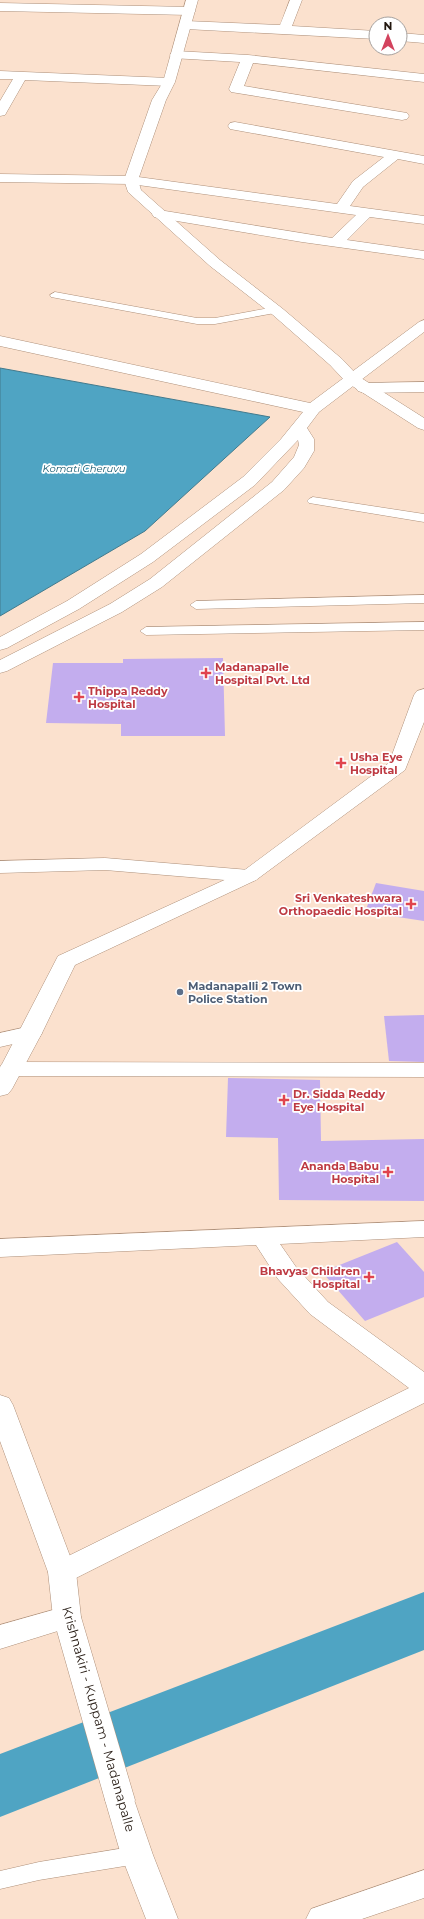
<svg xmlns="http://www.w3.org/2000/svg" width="424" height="1919" font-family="Montserrat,sans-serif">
<rect width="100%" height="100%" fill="#fbe1ce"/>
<polygon fill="#4fa4c3" stroke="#427a8d" points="0,368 270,417 145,531 0,616"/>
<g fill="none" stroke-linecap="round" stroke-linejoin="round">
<polygon fill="#4fa4c3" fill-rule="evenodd" points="424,1592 424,1650 0,1817 0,1754"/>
</g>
<g fill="#c3adee">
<polygon points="223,658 225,736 121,736 121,724 46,723 53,663 123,663 123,659"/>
<polygon points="376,883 424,891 424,921 365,912"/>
<polygon points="424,1015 424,1062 389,1061 384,1016"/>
<polygon points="228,1078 320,1080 321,1141 424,1139 424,1201 279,1200 278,1138 226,1137"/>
<polygon points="397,1242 424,1272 424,1297 365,1321 322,1272"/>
</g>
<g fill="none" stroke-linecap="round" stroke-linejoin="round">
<defs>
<g id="service">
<polygon points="55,292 197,318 215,318 275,307 280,310 275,313 215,324 197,324 51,297 50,295"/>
<polygon points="313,497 424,514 424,522 309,503 307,501 309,499"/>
<polygon points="424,595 424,603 196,609 190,605 196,601"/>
<polygon points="424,622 424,630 146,635 140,631 146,627"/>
<polygon points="137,1846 145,1849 148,1855 145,1861 137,1864 39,1880 0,1889 0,1871 39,1862"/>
</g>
<g id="minor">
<polygon points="290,0 302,0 292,26 376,31 376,39 186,29 180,25 186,21 280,25"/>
<polygon points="0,3 190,7 196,11 190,15 0,11"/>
<polygon points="400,33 424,35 424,43 400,41"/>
<polygon points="176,51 248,55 424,74 424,82 253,63 244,86 407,113 409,116 407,119 402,120 231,92 229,89 240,62 172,58 170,55 172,52"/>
<polygon points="0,71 169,78 175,82 169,86 25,80 5,115 0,116 0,101 13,79 0,79"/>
<polygon points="235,122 424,156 424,164 398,159 363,187 350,206 424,216 424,224 370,217 347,240 424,251 424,259 302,242 159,218 154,217 152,214 154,211 159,210 332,238 356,215 131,184 0,182 0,174 131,176 337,204 353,181 384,157 230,129 228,126 230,123"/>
<polygon points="424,320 424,332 319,412 307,428 314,439 314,451 304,468 284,490 162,587 122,612 7,671 0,673 0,660 110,604 150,579 272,482 294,457 299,445 298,440 255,485 153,562 79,609 7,648 0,650 0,637 67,601 141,554 243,477 281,439 303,412 0,346 0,336 310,403 419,322"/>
<polygon points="424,382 424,392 364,393 358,391 356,388 358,385 364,383"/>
<polygon points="31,1026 39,1028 42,1033 39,1038 0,1047 0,1033"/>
<polygon points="10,1062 424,1063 424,1077 10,1076 2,1074 0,1067 2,1064"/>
<polygon points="424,1221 424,1237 280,1244 296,1267 328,1302 424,1372 424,1403 72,1580 62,1583 52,1580 48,1572 52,1564 409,1388 310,1314 278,1279 256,1245 0,1257 0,1239"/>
<polygon points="67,1606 77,1609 81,1617 77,1625 0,1649 0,1625"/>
<polygon points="424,1870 424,1898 362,1919 306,1919 311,1909"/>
</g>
<g id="tertiary">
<polygon points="186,0 198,0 175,82 166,100 138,180 141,190 220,260 283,309 342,359 358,376 424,418 424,430 418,428 346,382 330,365 273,315 210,266 128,192 124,180 152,100 163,82"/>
<polygon points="105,858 249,870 256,872 260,876 256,880 249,882 105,870 0,873 0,861"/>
<polygon points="120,1787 131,1791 153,1855 178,1919 146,1919 121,1855 105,1800 109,1791"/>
</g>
<g id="primary">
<polygon points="424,689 424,722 405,770 256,880 75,965 42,1033 12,1089 8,1094 0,1096 0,1068 58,956 242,872 389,763 414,695 417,691"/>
<polygon points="0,1395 9,1398 13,1405 76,1572 81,1617 135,1800 131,1809 120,1813 109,1809 105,1800 53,1617 48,1572 0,1441"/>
</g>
</defs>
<use href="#service" stroke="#ae907a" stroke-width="1"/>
<use href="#minor" stroke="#ae907a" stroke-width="1"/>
<use href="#tertiary" stroke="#ae907a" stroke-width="1"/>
<use href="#primary" stroke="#ae907a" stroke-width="1"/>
<use href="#service" fill="#fff" fill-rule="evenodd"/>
<use href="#minor" fill="#fff" fill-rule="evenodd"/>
<use href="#tertiary" fill="#fff" fill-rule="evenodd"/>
<use href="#primary" fill="#fff" fill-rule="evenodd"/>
</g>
<g fill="#e0444e" stroke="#fff" stroke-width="1.5">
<path d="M204 667h4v4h4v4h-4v4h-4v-4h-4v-4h4z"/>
<path d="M77 691h4v4h4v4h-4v4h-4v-4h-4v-4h4z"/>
<path d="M339 757h4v4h4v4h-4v4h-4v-4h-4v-4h4z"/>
<path d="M409 898h4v4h4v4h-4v4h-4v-4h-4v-4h4z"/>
<path d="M282 1094h4v4h4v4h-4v4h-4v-4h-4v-4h4z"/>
<path d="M386 1166h4v4h4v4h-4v4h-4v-4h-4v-4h4z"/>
<path d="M367 1271h4v4h4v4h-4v4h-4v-4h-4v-4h4z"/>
</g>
<circle fill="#5c6f8a" stroke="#fff" stroke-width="1.5" cx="180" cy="992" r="4"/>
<g text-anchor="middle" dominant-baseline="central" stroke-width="3.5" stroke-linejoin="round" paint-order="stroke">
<g font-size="10" font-style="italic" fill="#11576d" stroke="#fff">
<text x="84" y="468">Komati Cheruvu</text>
</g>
<g font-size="11" font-weight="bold" fill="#be3a42" stroke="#fff" text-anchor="start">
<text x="215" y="667">Madanapalle<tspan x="215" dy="13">Hospital Pvt. Ltd</tspan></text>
<text x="88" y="691">Thippa Reddy<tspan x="88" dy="13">Hospital</tspan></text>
<text x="350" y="757">Usha Eye<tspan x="350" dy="13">Hospital</tspan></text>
<text x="402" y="898" text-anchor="end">Sri Venkateshwara<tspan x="402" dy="13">Orthopaedic Hospital</tspan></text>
<text x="293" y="1094">Dr. Sidda Reddy<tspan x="293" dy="13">Eye Hospital</tspan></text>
<text x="379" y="1166" text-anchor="end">Ananda Babu<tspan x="379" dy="13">Hospital</tspan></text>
<text x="360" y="1271" text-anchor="end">Bhavyas Children<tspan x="360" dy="13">Hospital</tspan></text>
</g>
<g font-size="11" font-weight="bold" fill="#4e5e75" stroke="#fff" text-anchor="start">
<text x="188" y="986">Madanapalli 2 Town<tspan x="188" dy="13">Police Station</tspan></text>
</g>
<g font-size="13" fill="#22170f" stroke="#fff">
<text transform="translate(99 1719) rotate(74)">Krishnakiri - Kuppam - Madanapalle</text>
</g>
</g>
<g transform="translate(388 36)"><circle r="19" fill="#ffffff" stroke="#a7a29f"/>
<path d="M0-3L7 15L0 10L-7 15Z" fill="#d3435e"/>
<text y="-6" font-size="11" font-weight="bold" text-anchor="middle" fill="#22170f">N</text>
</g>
</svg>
